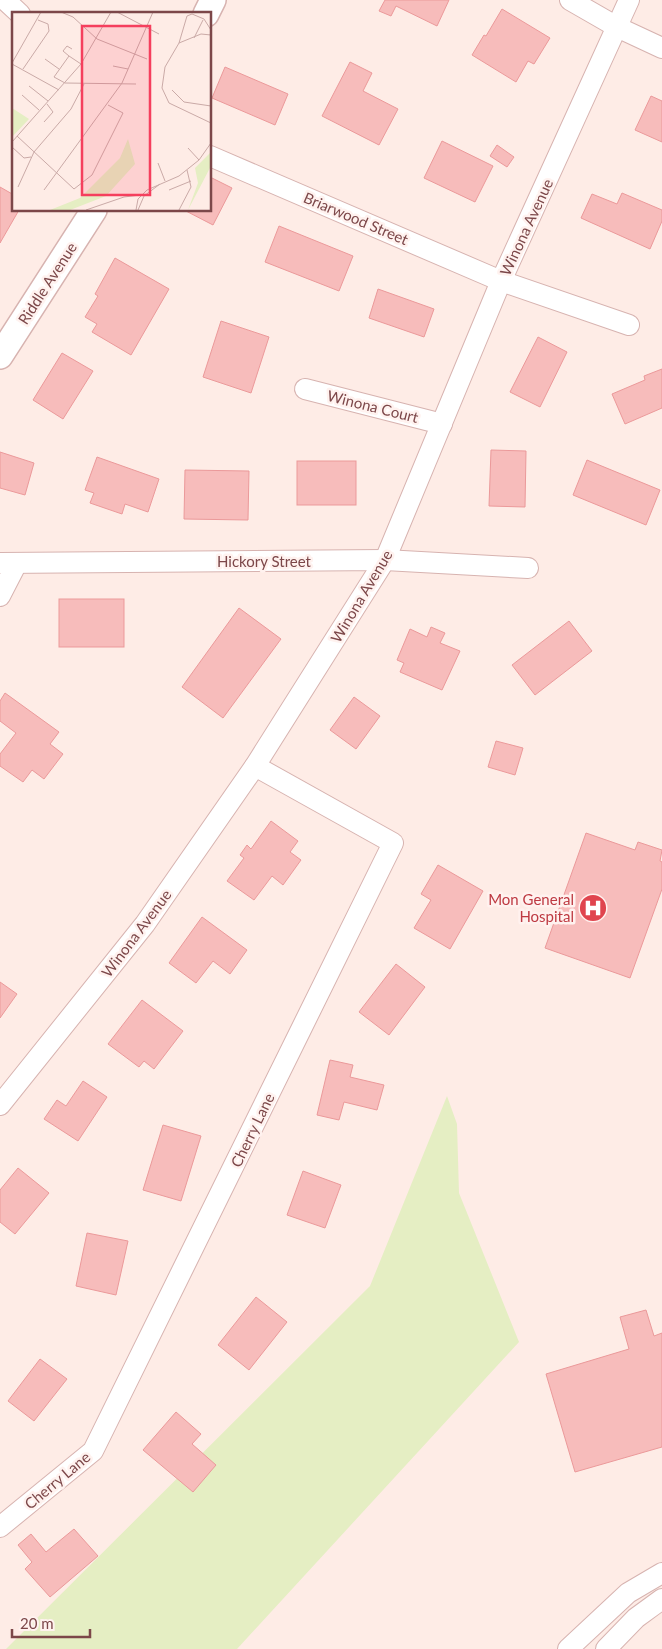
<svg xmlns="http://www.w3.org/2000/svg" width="662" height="1649" font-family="Lato,sans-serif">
<rect width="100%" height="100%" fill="#feece6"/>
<polygon fill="#e5eec3" points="447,1096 457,1124 459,1193 519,1342 237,1649 6,1649 370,1286"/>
<g fill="#f7bcbb" stroke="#eb999a">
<polygon points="385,0 449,0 437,26 396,6 391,16 379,11"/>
<polygon points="502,9 550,38 534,64 528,61 516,82 472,55 484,35 486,36"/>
<polygon points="350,62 372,73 363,91 398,109 379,145 322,116"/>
<polygon points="225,67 288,94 275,125 212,98"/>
<polygon points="651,96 662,101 662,142 635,130"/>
<polygon points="442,141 493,166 475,202 424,178"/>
<polygon points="497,145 514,157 507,167 490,156"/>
<polygon points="210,177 232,188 213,225 184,210 210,210"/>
<polygon points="0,187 14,195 14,210 19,210 0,243"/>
<polygon points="622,193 662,210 662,221 650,249 581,218 592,194 617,204"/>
<polygon points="279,226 353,256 339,291 265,262"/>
<polygon points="115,258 169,289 131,355 92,332 97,324 85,317 98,296 95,294"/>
<polygon points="378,289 434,309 424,337 369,318"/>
<polygon points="221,321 269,337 251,393 203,377"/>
<polygon points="538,337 567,352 540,407 510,392"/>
<polygon points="62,353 93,371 63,419 33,400"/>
<polygon points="662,369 662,408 625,424 612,394 645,380 644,376"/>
<polygon points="491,450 526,451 525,507 489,506"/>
<polygon points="0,452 34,463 25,495 0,488"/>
<polygon points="97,457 159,479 148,512 125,504 122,514 90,503 94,493 85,490"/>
<polygon points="587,460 660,490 646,525 573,495"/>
<rect x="297" y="461" width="59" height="44"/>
<polygon points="185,470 249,471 248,520 184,519"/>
<rect x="59" y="599" width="65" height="48"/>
<polygon points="239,608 281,639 223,718 182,687"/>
<polygon points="569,621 592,651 535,695 512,665"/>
<polygon points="431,627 445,633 440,643 460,651 442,690 400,672 404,663 397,660 410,629 427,637"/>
<polygon points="5,693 59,732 50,744 63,754 44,779 32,770 23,782 0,766 0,754 16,733 0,721 0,701"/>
<polygon points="354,697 380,716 356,749 330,730"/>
<polygon points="496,741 523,748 515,775 488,767"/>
<polygon points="271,821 298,841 290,852 301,860 283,885 272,876 254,900 227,881 244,858 240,855 247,845 251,849"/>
<polygon points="586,833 635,850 638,842 662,850 660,861 662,862 662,889 630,978 545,948"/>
<polygon points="438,865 483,891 450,949 414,928 431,900 421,894"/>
<polygon points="202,917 247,950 230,974 213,961 196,983 169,963"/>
<polygon points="396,964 425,987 389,1035 359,1012"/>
<polygon points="0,982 17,994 0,1018"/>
<polygon points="142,1000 183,1031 154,1069 144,1061 139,1067 108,1044"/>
<polygon points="330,1060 353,1065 350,1077 384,1085 377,1110 344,1102 339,1120 317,1115"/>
<polygon points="83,1081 107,1097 78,1141 44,1119 57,1100 66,1106"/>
<polygon points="163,1125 201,1136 181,1201 143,1190"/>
<polygon points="18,1168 49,1193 15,1234 0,1222 0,1190"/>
<polygon points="303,1171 341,1185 325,1228 287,1215"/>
<polygon points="87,1233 128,1241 116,1295 76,1286"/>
<polygon points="256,1297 287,1322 249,1370 218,1345"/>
<polygon points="646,1310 654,1336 662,1333 662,1447 575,1472 546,1374 629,1349 620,1317"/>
<polygon points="40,1359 67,1379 34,1421 8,1401"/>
<polygon points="176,1412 201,1434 192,1444 216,1465 193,1492 143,1450"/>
<polygon points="74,1529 98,1556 50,1597 25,1569 32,1562 18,1545 31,1534 46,1552"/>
</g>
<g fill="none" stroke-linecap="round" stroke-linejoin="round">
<defs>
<g id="minor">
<polyline points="5,0 20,14"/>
<polyline points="570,0 617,27 662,48"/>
<polyline points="210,156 501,281 629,325"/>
<polyline points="305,389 442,424"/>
<polyline points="0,563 385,560 528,568"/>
<polyline points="0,596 17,563"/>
<polyline points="0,1105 145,924 255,766 385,560 501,281 629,0"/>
<polyline points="0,1527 93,1451 393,843 255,766"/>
<polyline points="568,1649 628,1593 662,1573"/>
<polyline points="606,1649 636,1618 662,1599"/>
</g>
<g id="tertiary">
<polyline points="206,14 213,0"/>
<polyline points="0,356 94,210"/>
</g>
</defs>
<use href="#minor" stroke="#d7b3b0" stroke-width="22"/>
<use href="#tertiary" stroke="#d7b3b0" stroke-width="28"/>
<use href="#minor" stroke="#fff" stroke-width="20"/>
<use href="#tertiary" stroke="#fff" stroke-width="25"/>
</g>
<defs>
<symbol id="hospital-disc" viewBox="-11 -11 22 22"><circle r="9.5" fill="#e0444e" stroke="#fff2ef"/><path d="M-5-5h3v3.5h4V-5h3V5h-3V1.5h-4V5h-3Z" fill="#fff"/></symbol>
</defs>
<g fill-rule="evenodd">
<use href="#hospital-disc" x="577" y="892" width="32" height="32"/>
</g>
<g text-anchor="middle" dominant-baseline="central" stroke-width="5" stroke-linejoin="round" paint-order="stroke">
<g font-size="15" fill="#7c4749" stroke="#fff2ef">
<text transform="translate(356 218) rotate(23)">Briarwood Street</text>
<text transform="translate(526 227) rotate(-65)">Winona Avenue</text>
<text transform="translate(47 283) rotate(-57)">Riddle Avenue</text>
<text transform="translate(373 406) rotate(14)">Winona Court</text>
<text x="264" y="561">Hickory Street</text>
<text transform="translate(361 596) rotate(-59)">Winona Avenue</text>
<text transform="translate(136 933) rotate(-53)">Winona Avenue</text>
<text transform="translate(252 1130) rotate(-64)">Cherry Lane</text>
<text transform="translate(57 1480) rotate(-40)">Cherry Lane</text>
</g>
<g font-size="15" fill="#be3a42" stroke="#fff2ef" text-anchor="end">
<text x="574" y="899">Mon General<tspan x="574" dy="17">Hospital</tspan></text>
</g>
</g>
<g transform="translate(12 12)">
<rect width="199" height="199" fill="#feece6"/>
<path d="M0,96L17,107L0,125ZM116,127L123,152L94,184L58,198H38L68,186L108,146ZM199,140V154L176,198L186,171L183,156Z" fill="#e5eec3"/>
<path fill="none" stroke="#caaaa7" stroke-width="1" d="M49,0L61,5L85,27L135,47M105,0L147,22M175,4L180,2L192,7L199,18M199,23L189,22L167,31L153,55L150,76L157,91L199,111M182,26L191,8M167,31L175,4M57,44L51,39L55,34L60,37M33,47L47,57M0,51L29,0M0,52L47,78M69,52L57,44L42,65L53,71L124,72M101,54L116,57M11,57L37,19L36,12L26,8M17,74L36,89M160,78L172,90L199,94M10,83L27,98M32,110L41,100L35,92M5,124L62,177L80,163L111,101L96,93M0,130L69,52L99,0M0,135L12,146L19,145M176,136L187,148M146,151L153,169M6,175L22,140L59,97L72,72M32,178L110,71L141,0M157,178L179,169M74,198L112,185L128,183M124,198L126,187L135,178L167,164L187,148L199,131M126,198L132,184L148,172M167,198L179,175L175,158"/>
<path fill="#f53f5d" fill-opacity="0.15" stroke="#f53f5d" stroke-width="2.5" d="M70,14H138V183H70Z"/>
<rect width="199" height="199" fill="none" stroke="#7c4749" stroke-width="2.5"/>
</g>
<path d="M12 1629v8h78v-8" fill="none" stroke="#7c4749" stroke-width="2.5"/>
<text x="20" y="1629" font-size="15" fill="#7c4749" stroke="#fff2ef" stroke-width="4" paint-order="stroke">20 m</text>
</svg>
